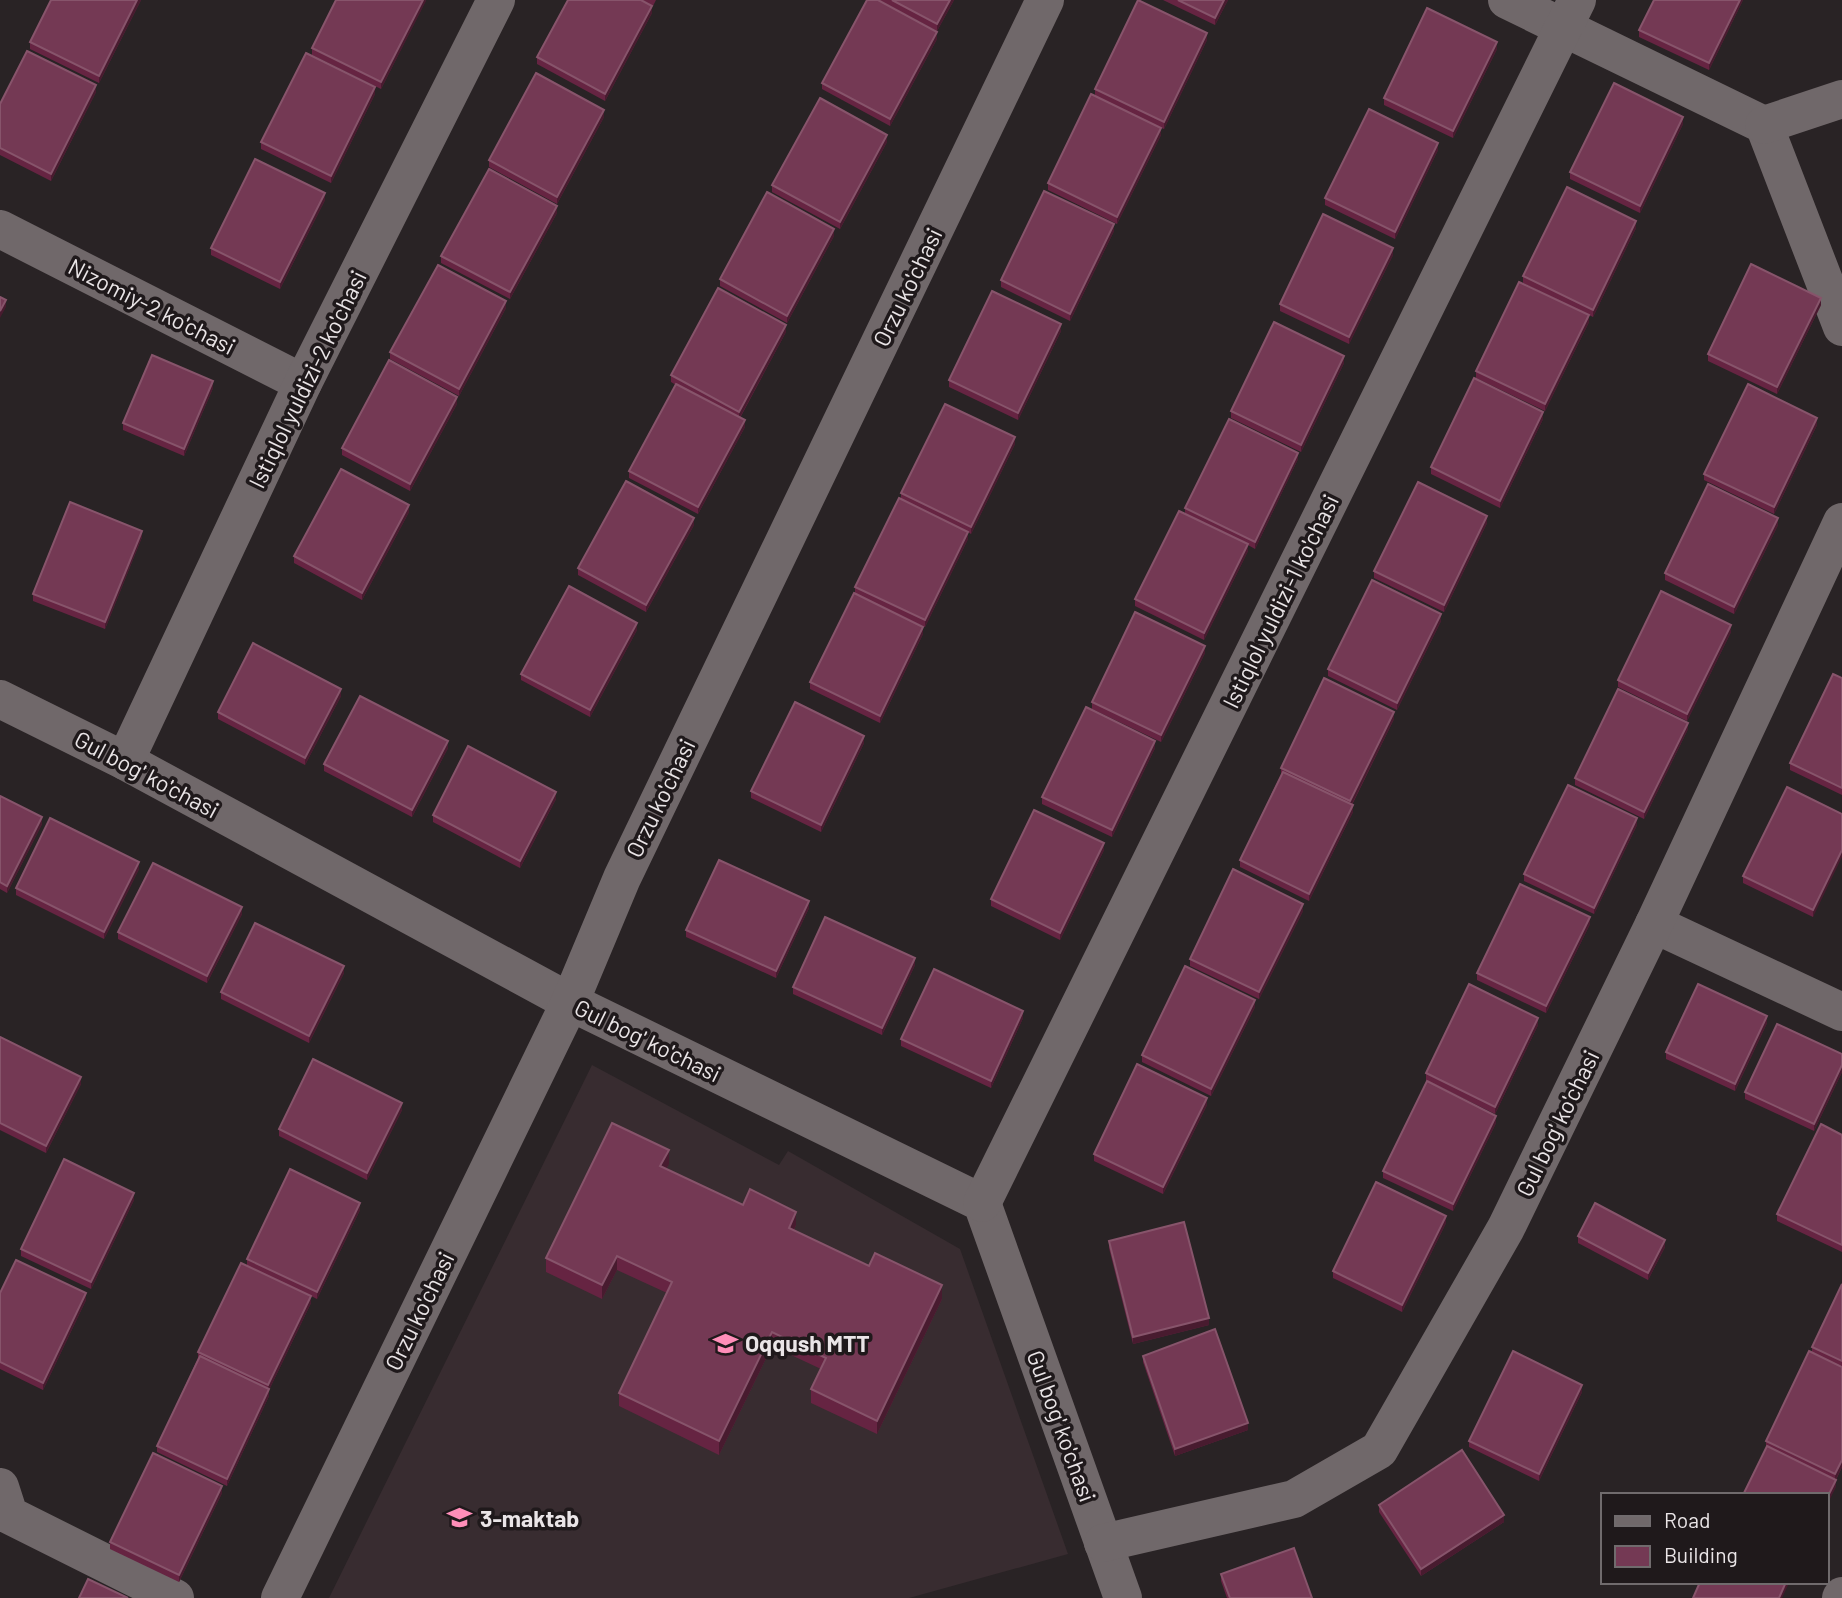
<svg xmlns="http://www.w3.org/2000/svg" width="1842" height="1598" font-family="Barlow,sans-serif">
<rect width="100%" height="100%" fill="#292325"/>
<polygon fill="#382c30" points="592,1065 779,1165 788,1151 960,1249 1068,1554 909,1598 329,1598"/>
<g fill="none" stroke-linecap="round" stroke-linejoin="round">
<g stroke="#70686a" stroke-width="38">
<polyline points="1507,0 1764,125 1842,327"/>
<polyline points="1764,125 1842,99"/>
<polyline points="0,229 303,383"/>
<polyline points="0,699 125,761 570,1002 982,1203 1123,1598"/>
<polyline points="125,761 303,383 496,0"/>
<polyline points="1654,924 1842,1012"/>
<polyline points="982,1203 1577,0"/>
<polyline points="0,1487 9,1515 175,1598"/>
<polyline points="1103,1543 1294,1499 1379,1450 1506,1228 1654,924 1842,522"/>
<polyline points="280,1598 570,1002 622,878 1045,0"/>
<polyline points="1841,1598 1842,1596"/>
</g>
</g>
<g fill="#662442">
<polygon points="51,0 141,0 99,83 30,49 30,42"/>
<polygon points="426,0 381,89 312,55 312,48"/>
<polygon points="642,0 656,0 653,6"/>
<polygon points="879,0 954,0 937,31"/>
<polygon points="1163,0 1228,0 1215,25"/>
<polygon points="1654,0 1743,0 1709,70 1639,37 1639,30"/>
<polygon points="652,13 605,101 537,64 537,57"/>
<polygon points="937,39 890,126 822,89 822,83"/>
<polygon points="1207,40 1164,129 1161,128 1161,135 1117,224 1048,190 1048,183 1095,95 1095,89"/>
<polygon points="1497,49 1453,138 1384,105 1384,98"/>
<polygon points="96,92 51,181 0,155 0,104"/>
<polygon points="375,94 331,183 261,149 261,142"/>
<polygon points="604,117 557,204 489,167 489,160"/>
<polygon points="1683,124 1640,213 1570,179 1570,172"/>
<polygon points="887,142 840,229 772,192 772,185"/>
<polygon points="1438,150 1395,239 1325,205 1325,198"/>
<polygon points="325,200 280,289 211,255 211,248"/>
<polygon points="557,213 510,299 441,263 441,256"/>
<polygon points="1636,228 1593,317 1523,283 1523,276"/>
<polygon points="1114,231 1070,321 1001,287 1001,280"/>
<polygon points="834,236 787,323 720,286 720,279"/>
<polygon points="1393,255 1349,344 1280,311 1280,304"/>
<polygon points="1821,305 1777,394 1708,361 1708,354"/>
<polygon points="506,308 459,396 390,359 390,352"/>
<polygon points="1589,322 1545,411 1476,378 1476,371"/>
<polygon points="1061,331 1018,420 949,387 949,380"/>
<polygon points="786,332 740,418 745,427 698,514 629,478 629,471 676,385 671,382 671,375"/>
<polygon points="1344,363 1301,452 1231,418 1231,411"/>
<polygon points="213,388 184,456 123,430 123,423"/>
<polygon points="457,404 410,491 342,455 342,448"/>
<polygon points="1543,419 1500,508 1431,474 1431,467"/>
<polygon points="1817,425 1774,514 1704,480 1704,474"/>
<polygon points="1015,444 971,534 968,532 968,539 925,627 916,623 923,634 880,723 810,689 810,682 855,594 855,587 901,499 901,493"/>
<polygon points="1298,459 1255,549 1248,545 1248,551 1204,640 1135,606 1135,599 1185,514 1185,508"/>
<polygon points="409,512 362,600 294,563 294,556"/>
<polygon points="1487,523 1444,612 1374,578 1374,571"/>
<polygon points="694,525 646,612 578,575 578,568"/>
<polygon points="1778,525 1734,614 1665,580 1665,573"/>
<polygon points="142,537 105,629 33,601 33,594"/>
<polygon points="1441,621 1397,710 1328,676 1328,669"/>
<polygon points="637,630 590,717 521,680 521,674"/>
<polygon points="1731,632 1687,721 1618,687 1618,680"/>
<polygon points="1205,653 1161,742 1092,709 1092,702"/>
<polygon points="1842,678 1842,795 1790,770 1790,763"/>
<polygon points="341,696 305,765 218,719 218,712"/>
<polygon points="1394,719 1352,805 1353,812 1309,901 1240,867 1240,860 1281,774 1281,768"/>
<polygon points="1688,729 1644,819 1575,785 1575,778"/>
<polygon points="864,743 821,832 751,798 751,791"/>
<polygon points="448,748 412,817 324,771 324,764"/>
<polygon points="1155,748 1112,837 1042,804 1042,797"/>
<polygon points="0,796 42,824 7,893 0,889"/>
<polygon points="556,799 520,868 433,822 433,815"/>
<polygon points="1842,814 1813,917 1743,883 1743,876"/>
<polygon points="1637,825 1594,914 1524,881 1524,874"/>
<polygon points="1104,850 1060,940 991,906 991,899"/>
<polygon points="139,869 104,939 16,895 16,888"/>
<polygon points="809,908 776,978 686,937 686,930"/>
<polygon points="1303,911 1259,999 1190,966 1190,959"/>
<polygon points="242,914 207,983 118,939 118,932"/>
<polygon points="1590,924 1546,1013 1477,980 1477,973"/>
<polygon points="915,965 882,1035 793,994 793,987"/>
<polygon points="344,973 309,1043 221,999 221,992"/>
<polygon points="1255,1007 1211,1096 1142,1062 1142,1055"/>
<polygon points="1023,1018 991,1088 901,1046 901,1039"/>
<polygon points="1767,1023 1735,1091 1666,1059 1666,1052"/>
<polygon points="1538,1025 1495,1114 1426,1080 1426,1073"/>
<polygon points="0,1037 81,1084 46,1153 0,1130"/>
<polygon points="1842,1054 1842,1072 1814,1131 1745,1099 1745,1092"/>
<polygon points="1207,1105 1163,1194 1094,1161 1094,1154"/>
<polygon points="402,1110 367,1180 279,1136 279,1129"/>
<polygon points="1496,1123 1453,1211 1383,1178 1383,1171"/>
<polygon points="1842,1135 1842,1252 1777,1221 1777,1214"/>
<polygon points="669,1164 666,1169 743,1205 796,1225 794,1230 869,1266 942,1299 877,1434 811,1403 811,1389 821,1369 772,1346 719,1455 619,1406 619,1393 667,1293 617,1270 602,1299 546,1272 546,1258"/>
<polygon points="134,1200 91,1289 21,1256 21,1249"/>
<polygon points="360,1210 317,1299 311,1296 311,1303 269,1390 269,1396 227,1486 157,1452 157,1446 198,1358 198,1352 247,1266 247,1259"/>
<polygon points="1446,1223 1402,1312 1333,1278 1333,1271"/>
<polygon points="1578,1236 1665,1247 1648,1280 1578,1243"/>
<polygon points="1109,1241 1209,1325 1133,1344 1109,1248"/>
<polygon points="1842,1284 1842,1467 1836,1480 1836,1487 1766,1447 1766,1441 1812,1353 1812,1347"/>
<polygon points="0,1293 86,1300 43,1390 0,1369"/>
<polygon points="1143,1356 1248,1430 1175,1456 1143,1362"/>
<polygon points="1582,1392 1539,1481 1469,1447 1469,1441"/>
<polygon points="222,1493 179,1582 110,1549 110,1542"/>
<polygon points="1379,1505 1504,1522 1421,1576 1379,1512"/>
<polygon points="1221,1574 1312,1598 1227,1598 1221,1581"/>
</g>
<g fill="#481b2f">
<polygon points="137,0 141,0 99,83 99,76"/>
<polygon points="423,0 426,1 381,89 381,82"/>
<polygon points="950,0 954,0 937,31 937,24"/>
<polygon points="1224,0 1228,0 1215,25 1215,18"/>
<polygon points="1740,0 1743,0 1709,70 1709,63"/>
<polygon points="652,6 652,13 605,101 605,94"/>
<polygon points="937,32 937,39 890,126 890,119"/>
<polygon points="1207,33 1207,40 1164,129 1164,122"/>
<polygon points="1497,42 1497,49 1453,138 1453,131"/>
<polygon points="96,85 96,92 51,181 51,174"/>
<polygon points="375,87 375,94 331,183 331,176"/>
<polygon points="604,110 604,117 557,204 557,197"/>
<polygon points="1683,117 1683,124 1640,213 1640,206"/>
<polygon points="1161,128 1161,135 1117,224 1117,217"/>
<polygon points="887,135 887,142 840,229 840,222"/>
<polygon points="1438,143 1438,150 1395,239 1395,232"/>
<polygon points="325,193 325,200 280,289 280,282"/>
<polygon points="557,206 557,213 510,299 510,292"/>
<polygon points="1636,221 1636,228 1593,317 1593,310"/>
<polygon points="1114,224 1114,231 1070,321 1070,314"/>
<polygon points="834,229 834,236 787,323 787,316"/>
<polygon points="1393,248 1393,255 1349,344 1349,337"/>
<polygon points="1821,298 1821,305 1777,394 1777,387"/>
<polygon points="6,300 6,307 0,318 0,311"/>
<polygon points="506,301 506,308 459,396 459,389"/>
<polygon points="1589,315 1589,322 1545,411 1545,404"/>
<polygon points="1061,324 1061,331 1018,420 1018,413"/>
<polygon points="786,325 786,332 739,419 739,412"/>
<polygon points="1344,356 1344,363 1301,452 1301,445"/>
<polygon points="213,381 213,388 184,456 184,449"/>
<polygon points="457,397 457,404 410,491 410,484"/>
<polygon points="1543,412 1543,419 1500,508 1500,501"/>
<polygon points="1817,418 1817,425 1774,514 1774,507"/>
<polygon points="745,420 745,427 698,514 698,507"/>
<polygon points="1015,437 1015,444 971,534 971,527"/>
<polygon points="1298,453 1298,459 1255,549 1255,542"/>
<polygon points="409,505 409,512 362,600 362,593"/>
<polygon points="1487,516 1487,523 1444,612 1444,605"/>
<polygon points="694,518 694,525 646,612 646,605"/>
<polygon points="1778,518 1778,525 1734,614 1734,607"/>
<polygon points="142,531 142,537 105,629 105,622"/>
<polygon points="968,532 968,539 925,627 925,620"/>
<polygon points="1248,544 1248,551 1204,640 1204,633"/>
<polygon points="1441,614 1441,621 1397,710 1397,703"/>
<polygon points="637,623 637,630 590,717 590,710"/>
<polygon points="1731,625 1731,632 1687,721 1687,714"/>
<polygon points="923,627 923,634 880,723 880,716"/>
<polygon points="1205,646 1205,653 1161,742 1161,735"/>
<polygon points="341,689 341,696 305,765 305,758"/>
<polygon points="1394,712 1394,719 1350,808 1350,801"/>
<polygon points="1688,723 1688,729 1644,819 1644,812"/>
<polygon points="864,736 864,743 821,832 821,825"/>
<polygon points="448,741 448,748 412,817 412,810"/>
<polygon points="1155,741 1155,748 1112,837 1112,830"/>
<polygon points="556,792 556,799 520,868 520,861"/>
<polygon points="1353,805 1353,812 1309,901 1309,894"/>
<polygon points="42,817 42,824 7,893 7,886"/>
<polygon points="1637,818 1637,825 1594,914 1594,908"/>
<polygon points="1104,843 1104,850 1060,940 1060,933"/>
<polygon points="1842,850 1842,857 1813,917 1813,910"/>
<polygon points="139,862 139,869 104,939 104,932"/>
<polygon points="809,901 809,908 776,978 776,971"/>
<polygon points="1303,904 1303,911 1259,999 1259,992"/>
<polygon points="242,907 242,914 207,983 207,976"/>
<polygon points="1590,917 1590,924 1546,1013 1546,1006"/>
<polygon points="915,958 915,965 882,1035 882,1028"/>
<polygon points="344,966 344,973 309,1043 309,1036"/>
<polygon points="1255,1000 1255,1007 1211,1096 1211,1089"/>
<polygon points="1023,1011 1023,1018 991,1088 991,1081"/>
<polygon points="1767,1016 1767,1023 1735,1091 1735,1084"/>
<polygon points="1538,1018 1538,1025 1495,1114 1495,1107"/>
<polygon points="1842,1065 1842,1072 1814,1131 1814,1124"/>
<polygon points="81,1077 81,1084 46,1153 46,1146"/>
<polygon points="1207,1098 1207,1105 1163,1194 1163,1187"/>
<polygon points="402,1103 402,1110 367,1180 367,1173"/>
<polygon points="1496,1116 1496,1123 1453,1211 1453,1204"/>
<polygon points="669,1150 669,1164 660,1180 660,1166"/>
<polygon points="134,1193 134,1200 91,1289 91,1282"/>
<polygon points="360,1203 360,1210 317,1299 317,1292"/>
<polygon points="796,1212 796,1225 789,1241 789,1228"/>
<polygon points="1446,1216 1446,1223 1402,1312 1402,1305"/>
<polygon points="1665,1240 1665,1247 1648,1280 1648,1273"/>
<polygon points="617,1256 617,1270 602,1299 602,1285"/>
<polygon points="942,1285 942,1299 877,1434 877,1421"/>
<polygon points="86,1293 86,1300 43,1390 43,1383"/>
<polygon points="311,1296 311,1303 269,1390 269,1396 227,1486 227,1479 268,1391 268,1385"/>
<polygon points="1209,1318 1209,1325 1133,1344 1133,1337"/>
<polygon points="772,1332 772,1346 719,1455 719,1441"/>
<polygon points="1582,1385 1582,1392 1539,1481 1539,1474"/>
<polygon points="1248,1423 1248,1430 1175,1456 1175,1449"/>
<polygon points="1842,1460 1842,1467 1835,1481 1835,1474"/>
<polygon points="1836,1480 1836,1487 1826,1507 1826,1500"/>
<polygon points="222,1486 222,1493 179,1582 179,1575"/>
<polygon points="1504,1515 1504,1522 1421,1576 1421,1569"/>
<polygon points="1786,1582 1789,1583 1782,1598 1779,1598"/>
</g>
<g fill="#743954" stroke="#87546b" stroke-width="2">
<polygon points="51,0 137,0 99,76 30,42"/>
<polygon points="336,0 423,0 381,82 312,48"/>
<polygon points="568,0 641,0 652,6 605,94 537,57"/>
<polygon points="867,0 878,0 937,32 890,119 822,83"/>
<polygon points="892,0 950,0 937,24"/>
<polygon points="1138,0 1207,33 1164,122 1095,89"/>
<polygon points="1178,0 1224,0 1215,18"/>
<polygon points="1654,0 1740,0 1709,63 1639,30"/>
<polygon points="1427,8 1497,42 1453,131 1384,98"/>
<polygon points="27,51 96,85 51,174 0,148 0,104"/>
<polygon points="306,53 375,87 331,176 261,142"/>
<polygon points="536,73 604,110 557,197 489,160"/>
<polygon points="1614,83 1683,117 1640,206 1570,172"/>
<polygon points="1091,94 1161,128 1117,217 1048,183"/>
<polygon points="820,98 887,135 840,222 772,185"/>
<polygon points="1369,109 1438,143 1395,232 1325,198"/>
<polygon points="255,159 325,193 280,282 211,248"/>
<polygon points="489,169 557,206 510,292 441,256"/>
<polygon points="1567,187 1636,221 1593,310 1523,276"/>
<polygon points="1044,191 1114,224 1070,314 1001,280"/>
<polygon points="767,192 834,229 787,316 720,279"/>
<polygon points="1323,214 1393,248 1349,337 1280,304"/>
<polygon points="1751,264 1821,298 1777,387 1708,354"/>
<polygon points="438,265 506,301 459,389 390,352"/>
<polygon points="1519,282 1589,315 1545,404 1476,371"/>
<polygon points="718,288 786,325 739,412 671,375"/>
<polygon points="992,291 1061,324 1018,413 949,380"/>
<polygon points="0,297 6,300 0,311"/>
<polygon points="1274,322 1344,356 1301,445 1231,411"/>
<polygon points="152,355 213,381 184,449 123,423"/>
<polygon points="389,360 457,397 410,484 342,448"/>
<polygon points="1474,378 1543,412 1500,501 1431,467"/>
<polygon points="676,384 745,420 698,507 629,471"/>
<polygon points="1748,384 1817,418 1774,507 1704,474"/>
<polygon points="945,404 1015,437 971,527 901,493"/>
<polygon points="1229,419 1298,453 1255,542 1185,508"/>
<polygon points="341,469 409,505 362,593 294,556"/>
<polygon points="626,481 694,518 646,605 578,568"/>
<polygon points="1418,482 1487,516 1444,605 1374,571"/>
<polygon points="1708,484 1778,518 1734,607 1665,573"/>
<polygon points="899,498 968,532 925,620 855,587"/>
<polygon points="70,502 142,531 105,622 33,594"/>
<polygon points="1179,511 1248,544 1204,633 1135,599"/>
<polygon points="1372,580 1441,614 1397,703 1328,669"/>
<polygon points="569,586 637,623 590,710 521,674"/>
<polygon points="1661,591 1731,625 1687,714 1618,680"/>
<polygon points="854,593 923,627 880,716 810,682"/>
<polygon points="1135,612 1205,646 1161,735 1092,702"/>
<polygon points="253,643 341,689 305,758 218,712"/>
<polygon points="1833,674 1842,678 1842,788 1790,763"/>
<polygon points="1324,678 1394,712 1350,801 1281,768"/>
<polygon points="1618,689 1688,723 1644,812 1575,778"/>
<polygon points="360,696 448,741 412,810 324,764"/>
<polygon points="795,702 864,736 821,825 751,791"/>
<polygon points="1086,707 1155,741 1112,830 1042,797"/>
<polygon points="468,746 556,792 520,861 433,815"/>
<polygon points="1283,772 1353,805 1309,894 1240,860"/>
<polygon points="1568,785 1637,818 1594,908 1524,874"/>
<polygon points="1787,787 1842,814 1842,850 1813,910 1743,876"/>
<polygon points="0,796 42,817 7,886 0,882"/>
<polygon points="1034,810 1104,843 1060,933 991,899"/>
<polygon points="50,818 139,862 104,932 16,888"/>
<polygon points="719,860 809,901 776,971 686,930"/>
<polygon points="153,863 242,907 207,976 118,932"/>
<polygon points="1233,869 1303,904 1259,992 1190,959"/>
<polygon points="1520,884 1590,917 1546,1006 1477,973"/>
<polygon points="825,917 915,958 882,1028 793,987"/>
<polygon points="255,923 344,966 309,1036 221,992"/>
<polygon points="1185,966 1255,1000 1211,1089 1142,1055"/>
<polygon points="934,969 1023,1011 991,1081 901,1039"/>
<polygon points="1469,984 1538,1018 1495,1107 1426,1073"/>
<polygon points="1698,984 1767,1016 1735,1084 1666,1052"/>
<polygon points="1777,1024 1842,1054 1842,1065 1814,1124 1745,1092"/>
<polygon points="0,1037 81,1077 46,1146 0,1123"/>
<polygon points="313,1059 402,1103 367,1173 279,1129"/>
<polygon points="1137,1064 1207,1098 1163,1187 1094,1154"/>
<polygon points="1427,1081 1496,1116 1453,1204 1383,1171"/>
<polygon points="612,1123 669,1150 660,1166 743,1205 750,1189 796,1212 789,1228 869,1266 875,1253 942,1285 877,1421 811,1389 826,1358 772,1332 719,1441 619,1393 672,1282 617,1256 602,1285 546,1258"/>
<polygon points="1821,1124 1842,1135 1842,1245 1777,1214"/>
<polygon points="64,1159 134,1193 91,1282 21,1249"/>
<polygon points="290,1169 360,1203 317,1292 247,1259"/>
<polygon points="1376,1182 1446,1216 1402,1305 1333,1271"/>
<polygon points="1595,1203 1665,1240 1648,1273 1578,1236"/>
<polygon points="1184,1222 1209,1318 1133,1337 1109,1241"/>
<polygon points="16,1260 86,1293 43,1383 0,1362 0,1293"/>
<polygon points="241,1263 311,1296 268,1385 198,1352"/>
<polygon points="1842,1284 1842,1361 1812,1347"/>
<polygon points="1215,1329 1248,1423 1175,1449 1143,1356"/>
<polygon points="1513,1351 1582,1385 1539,1474 1469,1441"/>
<polygon points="1809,1351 1842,1367 1842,1460 1835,1474 1766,1441"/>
<polygon points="200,1356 269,1389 227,1479 157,1446"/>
<polygon points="1767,1446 1836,1480 1826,1500 1826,1495 1743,1495"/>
<polygon points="1462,1450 1504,1515 1421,1569 1379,1505"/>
<polygon points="153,1453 222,1486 179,1575 110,1542"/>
<polygon points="1294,1548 1312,1598 1230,1598 1221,1574"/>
<polygon points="88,1579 128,1598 79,1598"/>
<polygon points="1700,1582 1786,1582 1779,1598 1693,1598"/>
</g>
<defs>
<symbol id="school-bare" viewBox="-9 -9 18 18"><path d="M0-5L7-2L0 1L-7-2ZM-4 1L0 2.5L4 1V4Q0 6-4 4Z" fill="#ff8eb9" stroke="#1f191b" stroke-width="2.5" paint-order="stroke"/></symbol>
</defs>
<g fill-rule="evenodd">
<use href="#school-bare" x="708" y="1326" width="35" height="35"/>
<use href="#school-bare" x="442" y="1500" width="35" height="35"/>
</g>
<g text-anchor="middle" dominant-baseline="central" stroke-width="7" stroke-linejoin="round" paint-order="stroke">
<g font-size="23" fill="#eae5e7" stroke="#1f191b">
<text transform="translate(907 287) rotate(-64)">Orzu ko'chasi</text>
<text transform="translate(152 306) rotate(27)">Nizomiy-2 ko'chasi</text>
<text transform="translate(307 379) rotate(-64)">Istiqlol yuldizi-2 ko'chasi</text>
<text transform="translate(1280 601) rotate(-64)">Istiqlol yuldizi-1 ko'chasi</text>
<text transform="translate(147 774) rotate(28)">Gul bog' ko'chasi</text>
<text transform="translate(660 798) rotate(-64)">Orzu ko'chasi</text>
<text transform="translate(648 1040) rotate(26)">Gul bog' ko'chasi</text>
<text transform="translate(1557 1123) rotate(-64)">Gul bog' ko'chasi</text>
<text transform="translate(419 1311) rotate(-64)">Orzu ko'chasi</text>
<text transform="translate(1062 1426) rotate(70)">Gul bog' ko'chasi</text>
</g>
<g font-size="23" font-weight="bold" fill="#eae5e7" stroke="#1f191b" text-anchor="start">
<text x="745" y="1343">Oqqush MTT</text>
<text x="480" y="1518">3-maktab</text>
</g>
</g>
<rect x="1601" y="1493" width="228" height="91" fill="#1f191b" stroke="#706b6d" stroke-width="2"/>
<rect x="1615" y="1516" width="35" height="10" fill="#70686a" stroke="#706b6d" stroke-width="2"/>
<text x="1664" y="1528" font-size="21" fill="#eae5e7">Road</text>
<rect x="1615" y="1546" width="35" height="21" fill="#743954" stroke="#706b6d" stroke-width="2"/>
<text x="1664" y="1563" font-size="21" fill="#eae5e7">Building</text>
</svg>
